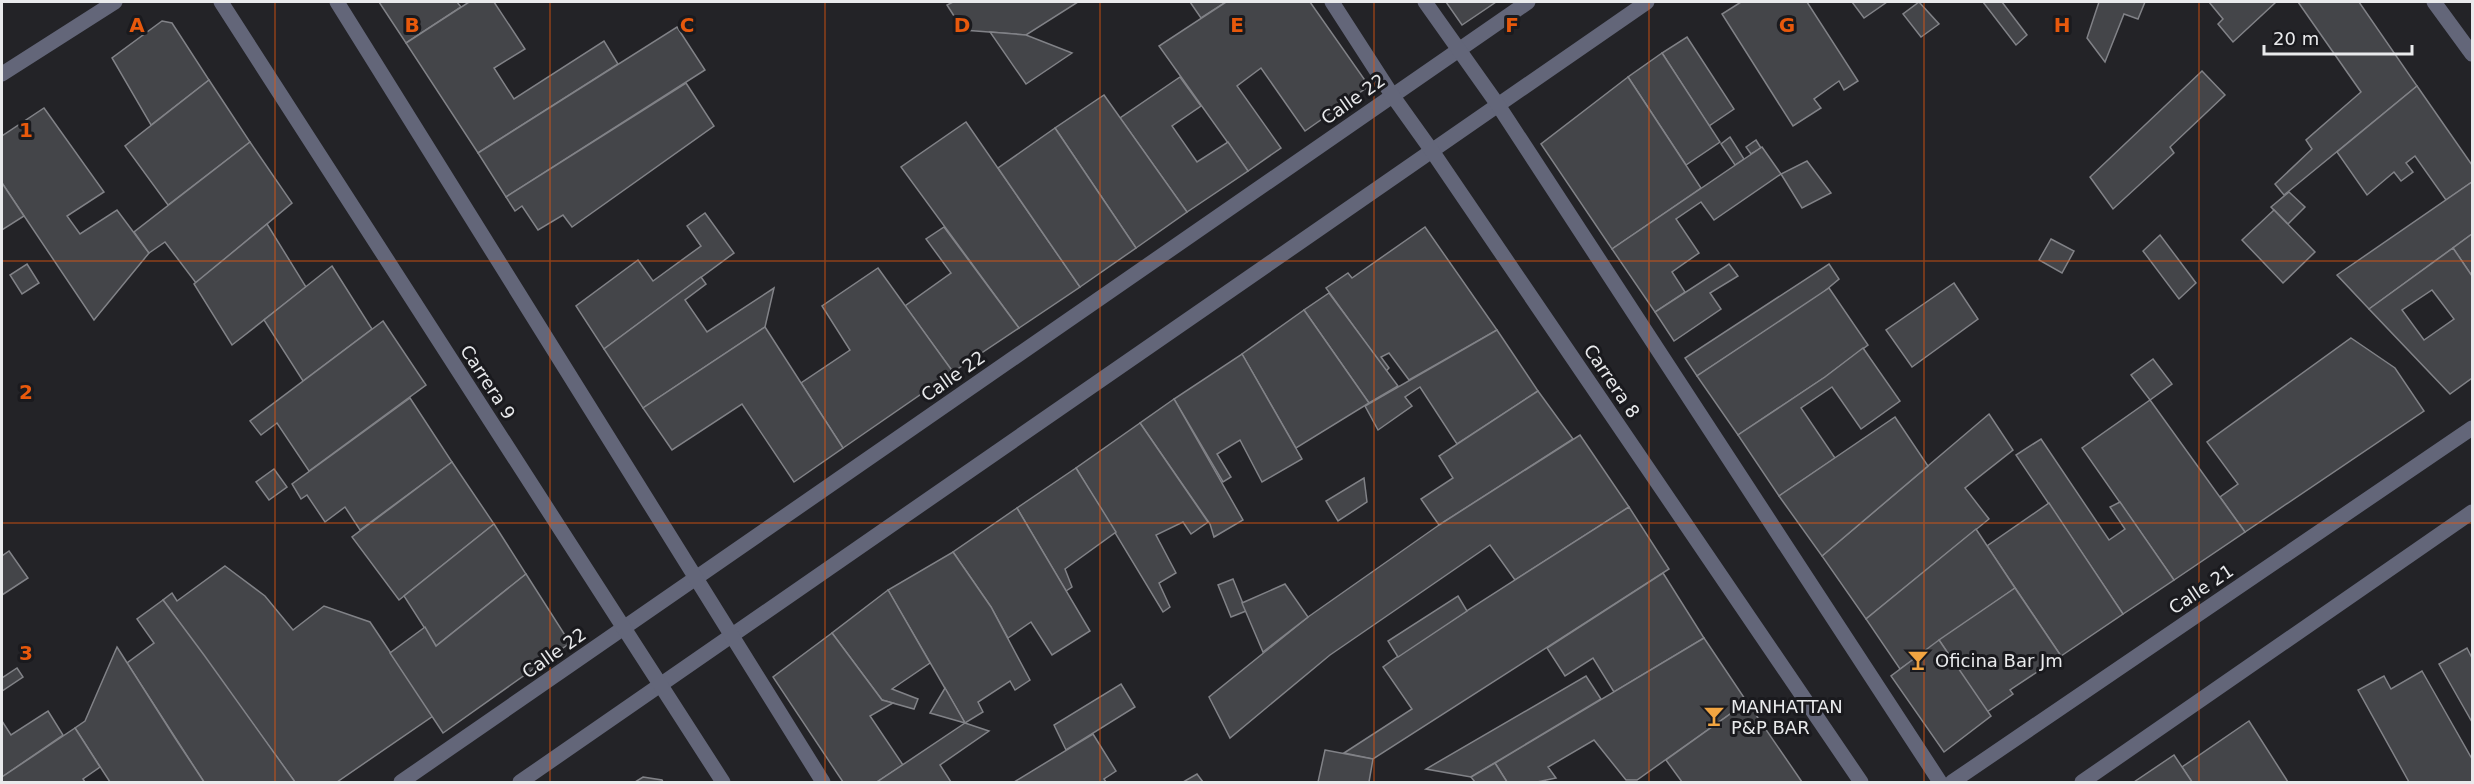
<svg xmlns="http://www.w3.org/2000/svg" width="2474" height="784" font-family="'DejaVu Sans',sans-serif">
<rect width="100%" height="100%" fill="#232327"/>
<g fill="#444549" stroke="#818287" stroke-width="1.5" fill-rule="evenodd">
<polygon points="379,2 457,2 461,7 406,43"/>
<polygon points="469,2 494,2 525,49 494,68 514,99 604,41 618,64 478,153 406,43"/>
<polygon points="953,2 1078,2 1026,35 963,30 947,5"/>
<polygon points="1190,2 1226,2 1201,18"/>
<polygon points="1226,2 1310,2 1369,86 1305,131 1261,68 1237,86 1281,148 1248,171 1159,46"/>
<polygon points="1446,2 1496,2 1462,25"/>
<polygon points="1741,2 1807,2 1858,81 1844,90 1839,81 1814,99 1821,108 1793,126 1722,14"/>
<polygon points="1852,2 1887,2 1864,18"/>
<polygon points="1919,2 1939,24 1921,37 1903,14"/>
<polygon points="1983,2 2002,2 2027,35 2016,45"/>
<polygon points="2099,2 2145,2 2138,19 2124,14 2105,62 2087,38"/>
<polygon points="2209,2 2276,2 2233,42 2218,24 2223,19"/>
<polygon points="2298,2 2359,2 2417,86 2284,195 2275,184 2312,149 2306,140 2361,92"/>
<polygon points="162,21 172,23 209,80 151,125 112,58"/>
<polygon points="677,27 705,70 506,197 478,153"/>
<polygon points="990,32 1026,35 1072,53 1026,84"/>
<polygon points="1687,37 1734,109 1709,126 1662,53"/>
<polygon points="1662,53 1720,142 1686,165 1628,77"/>
<polygon points="2202,71 2225,95 2170,147 2174,153 2113,209 2090,177"/>
<polygon points="1180,77 1201,106 1172,126 1197,162 1228,142 1248,171 1187,212 1120,118"/>
<polygon points="1628,77 1701,188 1612,249 1541,144"/>
<polygon points="209,80 250,142 168,205 125,146"/>
<polygon points="686,83 714,126 572,227 563,215 538,230 522,206 515,211 506,197"/>
<polygon points="2417,86 2472,165 2472,182 2446,200 2415,156 2406,163 2413,172 2401,181 2394,172 2367,195 2337,152"/>
<polygon points="1104,95 1187,212 1136,248 1055,128"/>
<polygon points="44,108 104,192 67,216 80,234 117,210 149,253 94,320 2,183 2,136"/>
<polygon points="966,122 1080,287 1019,328 901,167"/>
<polygon points="1055,128 1136,248 1080,287 998,168"/>
<polygon points="1730,137 1744,159 1735,165 1721,144"/>
<polygon points="1756,140 1761,148 1751,154 1746,147"/>
<polygon points="250,142 292,203 196,283 165,242 149,253 134,232"/>
<polygon points="1762,147 1781,174 1714,220 1701,202 1676,219 1699,253 1672,272 1685,292 1655,312 1612,249"/>
<polygon points="1807,161 1831,193 1802,208 1781,174"/>
<polygon points="2472,182 2472,234 2369,309 2337,275"/>
<polygon points="2,183 24,216 2,230"/>
<polygon points="2289,192 2305,207 2288,224 2271,207"/>
<polygon points="2274,210 2315,252 2283,283 2242,240"/>
<polygon points="705,213 734,253 604,349 576,306 638,260 653,281 701,246 687,226"/>
<polygon points="267,224 306,287 232,345 194,284"/>
<polygon points="944,227 1019,328 953,372 905,306 951,273 926,239"/>
<polygon points="1425,227 1497,330 1409,380 1389,353 1381,357 1389,368 1386,371 1326,288 1348,273 1352,278"/>
<polygon points="2472,234 2472,276 2453,248"/>
<polygon points="2160,235 2196,283 2179,299 2143,251"/>
<polygon points="2051,239 2074,251 2062,273 2039,260"/>
<path d="M2453,248L2472,276V378L2450,394L2369,309ZM2432,290L2454,319L2424,340L2402,310Z"/>
<polygon points="27,264 39,283 22,294 10,275"/>
<polygon points="1729,264 1738,276 1710,293 1721,309 1674,341 1655,312"/>
<polygon points="1829,264 1839,279 1820,295 1697,376 1685,358"/>
<polygon points="332,266 372,329 303,381 264,320"/>
<polygon points="878,268 953,372 843,448 801,383 850,350 822,306"/>
<polygon points="701,277 706,284 685,300 707,332 774,288 765,327 643,408 604,349"/>
<polygon points="1954,283 1978,319 1912,367 1886,330"/>
<polygon points="1829,288 1868,345 1825,377 1738,435 1697,376"/>
<polygon points="1329,293 1398,386 1369,403 1304,310"/>
<polygon points="1304,310 1369,403 1296,448 1242,354"/>
<polygon points="383,321 426,385 309,471 277,423 261,435 250,421"/>
<polygon points="765,327 843,448 794,482 742,404 672,450 643,408"/>
<polygon points="1497,330 1538,391 1457,444 1420,387 1405,397 1412,406 1378,430 1365,406"/>
<polygon points="2351,338 2395,368 2424,411 2245,532 2220,497 2238,484 2207,442"/>
<polygon points="1863,348 1900,401 1861,429 1832,387 1801,408 1835,458 1779,496 1738,435 1825,377"/>
<polygon points="1242,354 1302,459 1262,482 1240,440 1217,454 1231,477 1223,482 1174,399"/>
<polygon points="2153,359 2172,384 2150,400 2131,375"/>
<polygon points="1538,391 1573,439 1439,525 1421,499 1453,478 1439,456"/>
<polygon points="410,398 452,462 360,530 345,507 325,522 307,495 301,499 292,484"/>
<polygon points="1174,399 1243,520 1214,537 1210,524 1140,423"/>
<polygon points="2150,400 2245,532 2174,580 2082,448"/>
<polygon points="1989,414 2013,450 1965,488 1989,519 1866,619 1822,556"/>
<polygon points="1895,417 1928,466 1822,556 1779,496"/>
<polygon points="1140,423 1208,522 1191,534 1183,522 1156,535 1176,573 1159,583 1170,607 1163,612 1076,468"/>
<polygon points="1580,435 1629,507 1515,580 1490,545 1330,655 1230,738 1209,697 1308,617 1439,525"/>
<polygon points="2041,439 2109,540 2125,529 2110,507 2120,502 2174,580 2123,614 2016,455"/>
<polygon points="452,462 494,524 399,600 352,537"/>
<polygon points="1076,468 1116,532 1065,569 1072,587 1066,591 1017,508"/>
<polygon points="274,469 287,487 269,500 256,482"/>
<polygon points="1364,478 1367,502 1338,521 1326,501"/>
<polygon points="2049,503 2123,614 2061,656 1987,546"/>
<polygon points="1629,507 1669,569 1373,759 1344,753 1412,709 1383,667 1415,644"/>
<polygon points="1017,508 1090,631 1052,655 1031,622 1008,638 991,607 953,552"/>
<polygon points="494,524 526,574 436,646 404,596"/>
<polygon points="1976,529 2015,588 1900,669 1866,619"/>
<polygon points="9,551 28,578 2,595 2,556"/>
<polygon points="953,552 991,607 1030,680 1015,690 1010,681 978,702 983,712 965,723 888,590"/>
<polygon points="225,566 265,596 293,630 324,606 370,622 433,716 337,782 295,782 163,600 172,593 177,601"/>
<polygon points="1663,573 1704,638 1614,692 1593,658 1565,676 1547,648"/>
<polygon points="526,574 570,643 443,733 390,653 425,627 436,646"/>
<polygon points="1233,579 1246,611 1231,617 1218,585"/>
<polygon points="1285,584 1308,617 1263,652 1242,603"/>
<polygon points="2015,588 2061,656 2010,690 2013,694 1987,712 1939,640"/>
<polygon points="888,590 930,663 892,689 918,699 914,709 882,700 832,633"/>
<polygon points="1458,596 1467,611 1398,657 1388,641"/>
<polygon points="163,600 204,655 295,782 204,782 127,663 154,643 137,619"/>
<polygon points="832,633 882,700 893,703 870,716 903,765 877,782 843,782 773,677"/>
<polygon points="1704,638 1747,702 1737,709 1637,780 1626,780 1594,740 1548,767 1556,778 1537,782 1507,782 1495,763"/>
<polygon points="1939,640 1991,716 1944,752 1891,676"/>
<polygon points="117,647 175,738 204,782 110,782 75,728 85,721"/>
<polygon points="2467,648 2472,658 2472,722 2439,664"/>
<polygon points="17,668 23,677 2,691 2,678"/>
<polygon points="2422,671 2472,759 2472,782 2409,782 2358,690 2384,676 2391,689"/>
<polygon points="1586,676 1601,699 1471,777 1426,769"/>
<polygon points="1121,684 1135,707 1066,750 1054,725"/>
<polygon points="945,688 965,723 930,713"/>
<polygon points="1747,702 1802,782 1682,782 1666,760"/>
<polygon points="48,711 63,735 2,777 2,721 11,735"/>
<polygon points="2249,721 2288,782 2192,782 2182,767"/>
<polygon points="965,723 989,731 940,765 951,782 877,782"/>
<polygon points="75,728 100,767 83,779 85,782 2,782 2,777"/>
<polygon points="1093,734 1116,771 1104,779 1106,782 1014,782"/>
<polygon points="1325,750 1373,759 1369,782 1318,782"/>
<polygon points="2174,755 2192,782 2134,782"/>
<polygon points="1495,763 1507,782 1475,782 1471,777"/>
<polygon points="1197,774 1203,782 1183,782"/>
<polygon points="643,777 662,780 663,782 635,782"/>
</g>
<g fill="none" stroke-linecap="round" stroke-linejoin="round">
<g stroke="#636679" stroke-width="15">
<polyline points="2434,2 2472,54"/>
<polyline points="2,74 115,2"/>
<polyline points="401,782 1528,2"/>
<polyline points="520,782 1647,2"/>
<polyline points="1952,782 2472,428"/>
<polyline points="2082,782 2472,512"/>
</g>
<g stroke="#636679" stroke-width="15">
<polyline points="221,2 723,782"/>
<polyline points="337,2 823,782"/>
<polyline points="1332,2 1392,95 1432,151 1861,782"/>
<polyline points="1425,2 1498,105 1940,782"/>
</g>
</g>
<path fill="none" stroke="#e8590c" stroke-width="1.5" stroke-opacity="0.55" d="M275,2V782M550,2V782M825,2V782M1100,2V782M1374,2V782M1649,2V782M1924,2V782M2199,2V782M2,261H2472M2,523H2472"/>
<defs>
<symbol id="bar-bare" viewBox="-9 -9 18 18"><path d="M-6-5H6L.8 .8V4.5H3.5V6h-7V4.5H-.8V.8Z" fill="#f2a541" stroke="#1a1a1e" stroke-width="2.5" paint-order="stroke"/></symbol>
</defs>
<g fill-rule="evenodd">
<use href="#bar-bare" x="1903" y="645" width="30" height="30"/>
<use href="#bar-bare" x="1699" y="701" width="30" height="30"/>
</g>
<g text-anchor="middle" dominant-baseline="central" stroke-width="6" stroke-linejoin="round" paint-order="stroke">
<g font-size="18" fill="#e9eaec" stroke="#1a1a1e">
<text transform="translate(1353 99) rotate(-35)">Calle 22</text>
<text transform="translate(953 376) rotate(-35)">Calle 22</text>
<text transform="translate(1612 381) rotate(56)">Carrera 8</text>
<text transform="translate(488 382) rotate(57)">Carrera 9</text>
<text transform="translate(2201 589) rotate(-34)">Calle 21</text>
<text transform="translate(554 653) rotate(-35)">Calle 22</text>
</g>
<g font-size="18" fill="#e9eaec" stroke="#1a1a1e" text-anchor="start">
<text x="1935" y="660">Oficina Bar Jm</text>
<text x="1731" y="706">MANHATTAN<tspan x="1731" dy="21">P&amp;P BAR</tspan></text>
</g>
</g>
<g font-size="20" text-anchor="middle" font-weight="bold" fill="#e8590c" stroke="#1a1a1e" stroke-width="6" stroke-linejoin="round" paint-order="stroke">
<text x="137" y="32">A</text>
<text x="412" y="32">B</text>
<text x="687" y="32">C</text>
<text x="962" y="32">D</text>
<text x="1237" y="32">E</text>
<text x="1512" y="32">F</text>
<text x="1787" y="32">G</text>
<text x="2062" y="32">H</text>
<text x="26" y="137">1</text>
<text x="26" y="399">2</text>
<text x="26" y="660">3</text>
</g>
<rect width="2474" height="784" fill="none" stroke="#e9eaec" stroke-width="6"/>
<path d="M2264 45v9h148v-9" fill="none" stroke="#e9eaec" stroke-width="3"/>
<text x="2273" y="45" font-size="18" fill="#e9eaec" stroke="#1a1a1e" stroke-width="4.5" paint-order="stroke">20 m</text>
</svg>
